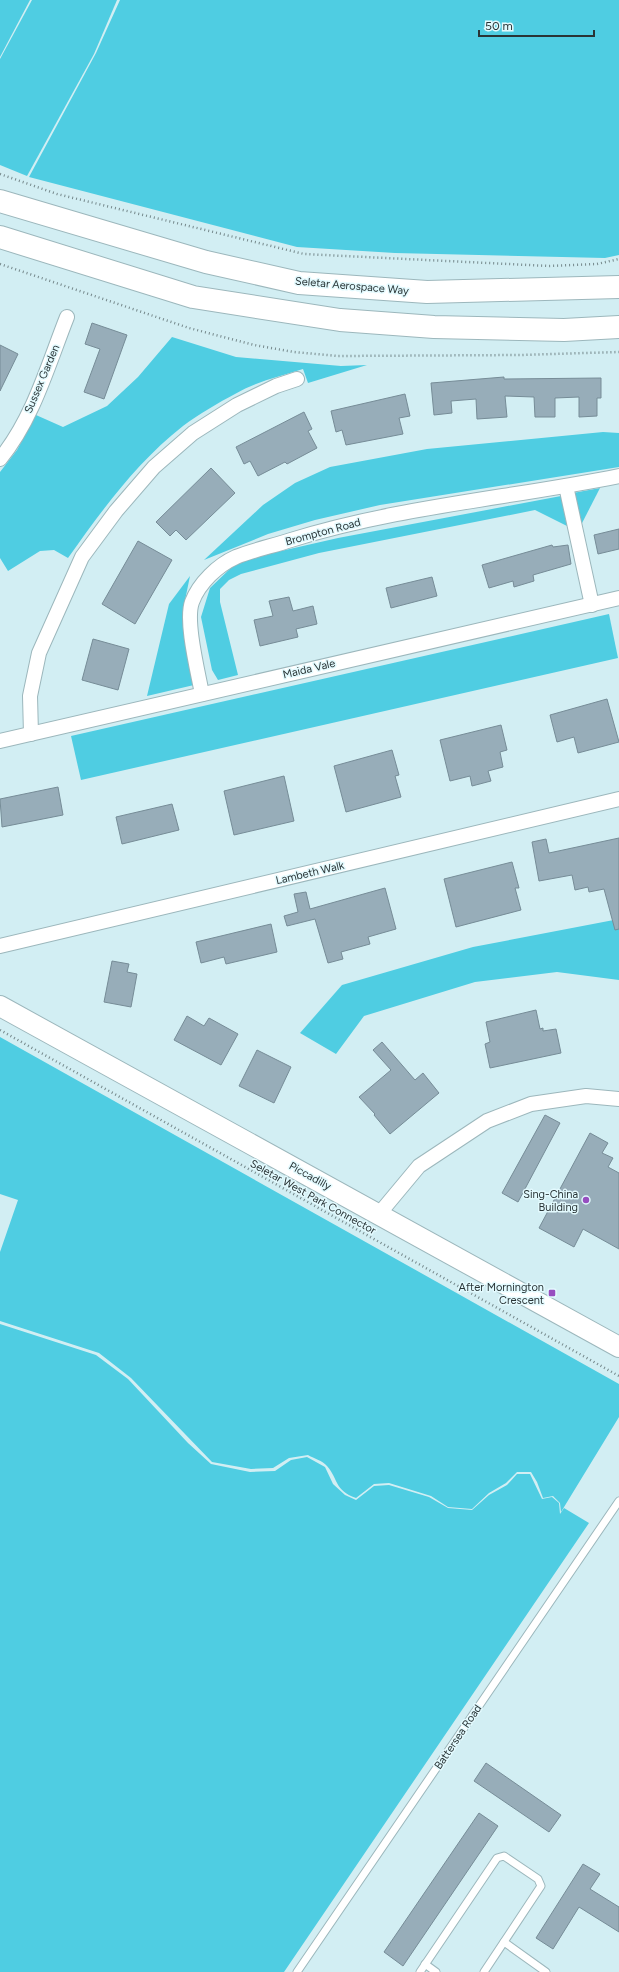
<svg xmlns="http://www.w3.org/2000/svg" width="619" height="1972" font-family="Figtree,sans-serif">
<rect width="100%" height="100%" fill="#d2eef3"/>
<g fill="#4fcde2">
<polygon points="0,0 30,0 0,57"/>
<polygon points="32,0 117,0 94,54 27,176 0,165 0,59"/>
<polygon points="120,0 619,0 619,255 605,258 395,253 297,247 29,177 96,53"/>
<path d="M172,337L236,357L341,366L367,365L308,383L303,369C280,376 256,382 235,394C218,403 199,414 183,426C137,462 102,510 68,558L54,550L40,551L8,571L0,558V472L17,450L36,415L63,427L107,406L138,377Z"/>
<polygon points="603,432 619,433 619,467 380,505 315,520 268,534 204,560 263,505 295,483 330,467 427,449"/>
<polygon points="600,488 579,529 573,493"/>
<polygon points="561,496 567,526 535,510 319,553 241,574 229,580 220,589 220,602 238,675 218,680 212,670 201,617 210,588 235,564 259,556 338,538"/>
<polygon points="190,576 183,610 194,685 147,696 169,604"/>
<polygon points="609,614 618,658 81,780 71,736"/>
<polygon points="619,919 619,980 557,972 475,982 364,1016 336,1054 300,1033 342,985 473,947"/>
<path d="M0,1037L619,1384V1417L561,1512L560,1503L553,1496L543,1498L537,1482L531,1472H517L506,1483L489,1493L472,1509L448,1507L431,1496L389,1483L374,1484L356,1498C334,1490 339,1480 327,1466C323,1461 313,1458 308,1455L289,1458L273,1468L251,1469L212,1462L131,1378L99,1353L0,1321V1252L18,1200L0,1194Z"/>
<polygon points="0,1324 96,1355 128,1379 188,1443 211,1464 250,1472 275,1471 291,1460 307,1457 325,1467 333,1484 345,1495 356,1500 374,1486 389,1485 429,1497 448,1508 472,1510 489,1495 507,1485 517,1474 530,1474 542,1499 552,1497 559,1503 560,1514 564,1508 589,1523 284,1972 0,1972"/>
</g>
<g fill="#97adb9" stroke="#768c97">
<polygon points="92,323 127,335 104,399 84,392 100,349 85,344"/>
<polygon points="0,345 18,354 0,391"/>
<polygon points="504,377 504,379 601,378 601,398 597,398 597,416 579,417 579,397 555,398 555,417 535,417 534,397 505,396 507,417 477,419 476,399 451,401 452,413 434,415 431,383"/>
<polygon points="405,394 410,416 399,418 403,434 346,445 342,430 336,432 331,411"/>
<polygon points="304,412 312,429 308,431 317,448 287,464 285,462 258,476 250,461 244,464 236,447"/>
<polygon points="211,468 235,493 186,540 176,530 170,536 156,522"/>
<polygon points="619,529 619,549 598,554 594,535"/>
<polygon points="138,541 172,560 135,624 102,604"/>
<polygon points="552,545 553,547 568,545 571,564 533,575 534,581 514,587 513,581 489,588 482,565"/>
<polygon points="432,577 437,596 391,608 386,588"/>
<polygon points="289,597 293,611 313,606 317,624 296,629 298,637 260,646 254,620 273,616 269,601"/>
<polygon points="93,639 129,649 118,690 82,680"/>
<polygon points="607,699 619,742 578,753 574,737 557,742 550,715"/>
<polygon points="501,725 507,750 500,752 503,767 488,771 491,781 472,786 470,776 450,781 440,740"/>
<polygon points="392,750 399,775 395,776 401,797 346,812 334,766"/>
<polygon points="284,776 294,821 234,835 224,791"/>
<polygon points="58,787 63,815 2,827 0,799"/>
<polygon points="172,804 179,830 122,844 116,817"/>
<polygon points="619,838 619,929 615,930 604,889 589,892 588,887 575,890 572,875 539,881 532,842 546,839 549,853"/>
<polygon points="512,862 519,888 515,888 521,910 456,927 444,879"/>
<polygon points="385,888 396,929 368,937 370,944 341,952 343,959 328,963 315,919 287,926 284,916 298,912 294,894 306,892 310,909"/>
<polygon points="271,924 277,952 226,964 224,957 201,963 196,942"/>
<polygon points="112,961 129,964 127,972 137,974 131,1007 104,1002"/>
<polygon points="536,1010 540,1029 543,1028 543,1031 556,1029 561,1053 490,1068 485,1044 490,1042 486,1022"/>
<polygon points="187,1016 204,1026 209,1018 238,1034 221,1065 174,1040"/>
<polygon points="382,1042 415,1080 423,1073 439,1093 390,1134 374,1115 375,1114 359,1097 391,1070 373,1050"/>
<polygon points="257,1050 291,1067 274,1103 239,1086"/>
<polygon points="545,1115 560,1123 518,1202 502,1193"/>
<polygon points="590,1133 608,1143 602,1153 613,1158 608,1167 619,1173 619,1249 583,1229 574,1247 539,1228"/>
<polygon points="486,1763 561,1815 549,1832 474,1781"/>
<polygon points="479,1813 498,1826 403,1966 384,1952"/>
<polygon points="583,1864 600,1874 590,1889 619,1907 619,1932 579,1907 553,1949 536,1938"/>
</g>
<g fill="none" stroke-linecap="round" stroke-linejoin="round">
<defs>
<g id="lane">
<polyline points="504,1942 546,1972"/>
<polyline points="425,1964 436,1972"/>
<polyline points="297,1972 619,1501"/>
<polyline points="420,1972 497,1858 504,1856 538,1879 541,1886 484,1972"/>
</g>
<g id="street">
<path d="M0,459C33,419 48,365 67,317"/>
<polyline points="566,486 592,605"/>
<path d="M202,694C198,672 185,621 192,602C199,583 218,565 236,557C253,550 273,546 291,540C397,507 510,498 619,476"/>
<polyline points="31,734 30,696 39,653 82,557 116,511 154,467 193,433 237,405 276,386 297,379"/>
<polyline points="0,741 619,598"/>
<polyline points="0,946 619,799"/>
<polyline points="379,1214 419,1166 487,1121 531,1104 586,1096 619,1099"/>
</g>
<polyline id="secondary" points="0,1006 619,1347"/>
<g id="primary">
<polyline points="0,201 206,262 299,283 427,292 619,287"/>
<polyline points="0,237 193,297 340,320 434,327 564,330 619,327"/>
</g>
</defs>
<use href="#lane" stroke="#9cb7bc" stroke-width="9"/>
<use href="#street" stroke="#9cb7bc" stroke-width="16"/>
<use href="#secondary" stroke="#9cb7bc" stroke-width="22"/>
<use href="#primary" stroke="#9cb7bc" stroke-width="24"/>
<g stroke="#75888b" stroke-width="2.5" stroke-dasharray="1 3" stroke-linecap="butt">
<polyline points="0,174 57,194 304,254 549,266 597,264 619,259"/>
<polyline points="0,264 189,328 254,345 294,352 338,356 521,355 619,352"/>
<polyline points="0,1030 619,1376"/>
</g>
<use href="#lane" stroke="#fff" stroke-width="7"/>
<use href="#street" stroke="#fff" stroke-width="14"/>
<use href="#secondary" stroke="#fff" stroke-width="20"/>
<use href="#primary" stroke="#fff" stroke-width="22"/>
</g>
<g fill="#974ec0" stroke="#e3fafe" stroke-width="1.5">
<circle cx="586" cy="1200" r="4"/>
<rect x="548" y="1289" width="8" height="8" rx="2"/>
</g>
<g text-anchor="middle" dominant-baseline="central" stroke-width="3" stroke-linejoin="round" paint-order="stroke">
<g font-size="11" fill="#293436" stroke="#e3fafe">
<text transform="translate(352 286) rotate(5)">Seletar Aerospace Way</text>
<text transform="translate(42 379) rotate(-67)">Sussex Garden</text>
<text transform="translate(323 532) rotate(-15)">Brompton Road</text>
<text transform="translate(309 669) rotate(-13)">Maida Vale</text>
<text transform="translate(310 873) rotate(-13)">Lambeth Walk</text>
<text transform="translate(310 1176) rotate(29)">Piccadilly</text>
<text transform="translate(313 1197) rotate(29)">Seletar West Park Connector</text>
<text transform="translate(458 1737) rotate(-56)">Battersea Road</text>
</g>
<g font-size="11" fill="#293436" stroke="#e3fafe" text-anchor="end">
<text x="578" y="1194">Sing-China<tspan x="578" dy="13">Building</tspan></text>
<text x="544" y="1287">After Mornington<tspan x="544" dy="13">Crescent</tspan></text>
</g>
</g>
<path d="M479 30v6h115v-6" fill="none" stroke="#293436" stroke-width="2"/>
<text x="485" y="30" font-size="12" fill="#293436" stroke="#e3fafe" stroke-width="3" paint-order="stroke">50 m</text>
</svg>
